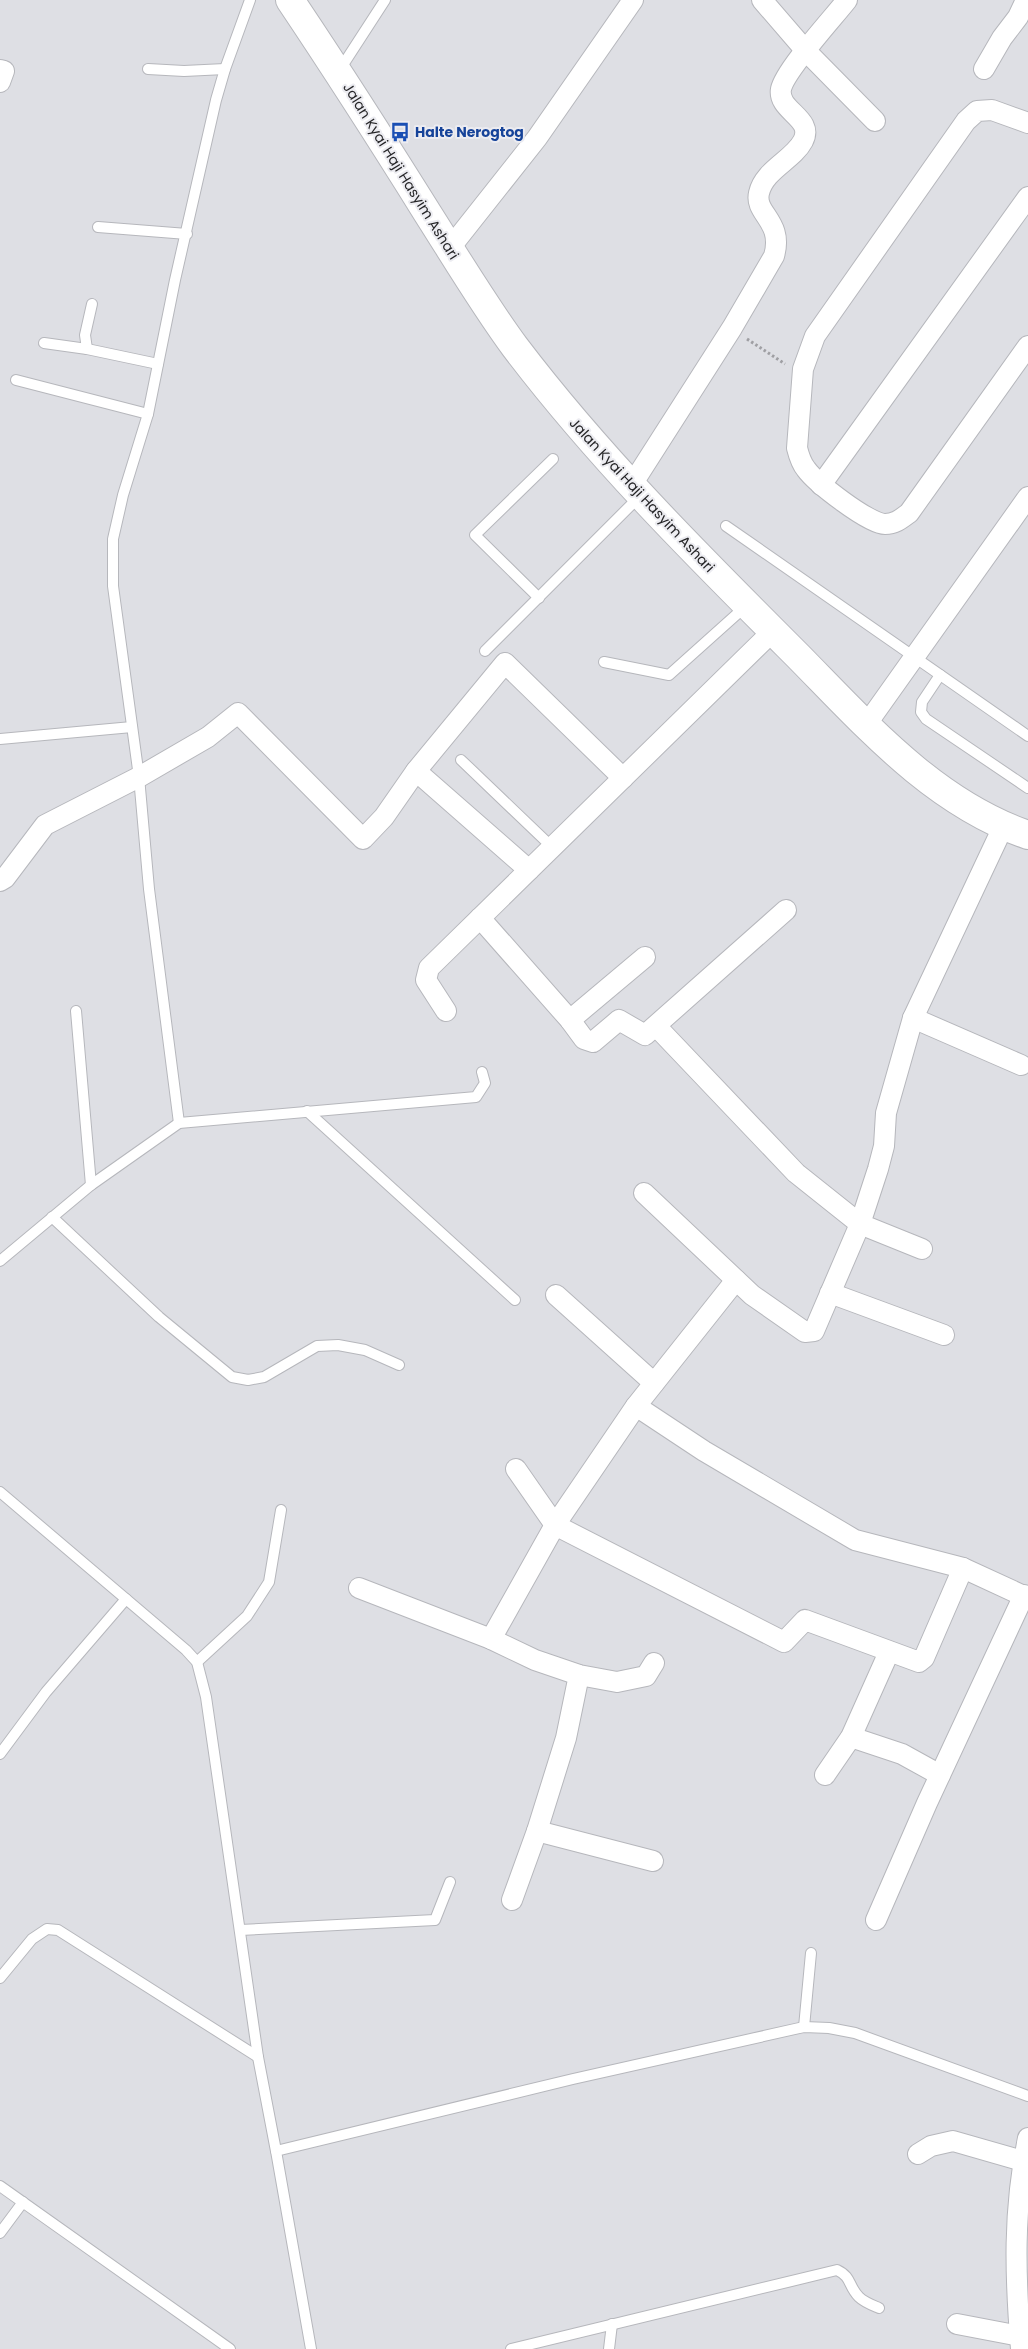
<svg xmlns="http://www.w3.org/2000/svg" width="1028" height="2349" font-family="Poppins,sans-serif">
<rect width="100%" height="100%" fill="#dedfe4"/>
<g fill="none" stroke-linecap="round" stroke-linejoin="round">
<defs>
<g id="lane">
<polyline points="148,69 184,71 225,69"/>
<polyline points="339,71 385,0"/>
<polyline points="98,227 187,234"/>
<polyline points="44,343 87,349 158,364"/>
<polyline points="87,349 85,335 92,304"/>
<polyline points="16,380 148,414"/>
<polyline points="726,526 1028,736"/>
<polyline points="539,598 475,535 553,459"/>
<polyline points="485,651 640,496"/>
<polyline points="604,662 669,675 746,606"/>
<polyline points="940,675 922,702 921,712 926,719 1028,788"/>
<polyline points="0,739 132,727"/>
<polyline points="461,760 552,847"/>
<polyline points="76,1011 91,1185"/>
<polyline points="307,1111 515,1300"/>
<polyline points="179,1123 149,889 139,777 113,586 113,539 123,495 148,414 175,280 216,100 225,69 250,0"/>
<polyline points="52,1217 159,1317 232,1377 248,1380 264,1377 317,1346 338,1345 365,1350 399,1365"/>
<polyline points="0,1261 91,1185 179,1123 476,1097 485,1083 482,1072"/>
<polyline points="0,1492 186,1650 197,1662 206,1697 258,2057 276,2151"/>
<polyline points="197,1662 247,1616 269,1582 281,1510"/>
<polyline points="0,1754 46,1692 126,1599"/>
<polyline points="240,1930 435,1920 450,1882"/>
<polyline points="0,1978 32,1939 47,1929 58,1930 258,2057"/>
<polyline points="804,2027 811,1953"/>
<polyline points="0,2186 230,2349"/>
<polyline points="0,2233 23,2202"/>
<polyline points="311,2349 276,2151 573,2079 804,2027 829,2028 855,2033 1028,2096"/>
<path d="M511,2349L837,2270C852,2277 848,2286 859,2297C864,2302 872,2305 879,2308"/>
<polyline points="609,2349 612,2324"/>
</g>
<g id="street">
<polyline points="762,0 806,51 875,121"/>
<polyline points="984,69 1002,38 1018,17 1026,0"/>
<polyline points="0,70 4,71 0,82"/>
<path d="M1028,123L992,110L977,111L966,121L815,336L803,369L797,448C799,456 801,463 806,469C816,483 869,524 885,524C895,524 901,519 909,513L1028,346"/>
<polyline points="450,248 537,138 633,0"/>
<polyline points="821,485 1028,197"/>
<path d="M631,486L732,328L774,256C784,221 754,214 759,193C764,170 793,160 803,141C815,118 777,111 781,89C785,70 833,18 847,0"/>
<polyline points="866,725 1028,497"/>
<polyline points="416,771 529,870"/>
<polyline points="0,881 5,878 45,825 139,777 208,737 238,713 363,839 384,817 416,771 505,663 623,778"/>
<polyline points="480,918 570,1020 584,1039 593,1042 619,1020 645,1035 786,910"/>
<polyline points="446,1011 426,980 429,968 773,631"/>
<polyline points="913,1018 1021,1065"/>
<polyline points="570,1020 645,957"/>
<polyline points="656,1026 796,1173 860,1224 922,1249"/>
<polyline points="644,1193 752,1295 805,1332 814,1331 860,1224 878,1169 884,1146 886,1113 913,1018 1003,827"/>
<polyline points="830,1293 944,1335"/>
<polyline points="556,1295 654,1383"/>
<polyline points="636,1406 704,1451 855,1540 963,1568 1028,1598"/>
<polyline points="516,1469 555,1525 784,1642 805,1620 919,1662 924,1658 963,1568"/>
<polyline points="359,1588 491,1639 535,1660 579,1675 617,1682 646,1676 654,1663"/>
<polyline points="491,1639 555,1525 636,1406 736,1280"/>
<polyline points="851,1737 902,1754 940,1775"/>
<polyline points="825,1775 851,1737 889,1652"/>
<polyline points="537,1831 653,1861"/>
<polyline points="512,1900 537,1831 566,1738 579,1675"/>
<polyline points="876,1920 927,1803 1024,1595"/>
<polyline points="918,2154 931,2146 953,2141 1023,2161"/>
<polyline points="957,2324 1020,2336"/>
<path d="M1021,2349C1015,2275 1013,2211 1028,2138"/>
</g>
<path id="primary" d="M290,0C337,70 383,142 428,214C456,258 484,305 515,347C600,459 699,557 798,656C866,725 934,803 1028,835"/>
</defs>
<use href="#lane" stroke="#b6b7bc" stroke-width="12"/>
<use href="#street" stroke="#b6b7bc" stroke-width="22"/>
<use href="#primary" stroke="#b6b7bc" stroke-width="30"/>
<polyline stroke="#9f9fa3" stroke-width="3" stroke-dasharray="2.5 2.5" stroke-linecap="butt" points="747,339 785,364"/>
<use href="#lane" stroke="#fff" stroke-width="10"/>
<use href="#street" stroke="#fff" stroke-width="20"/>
<use href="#primary" stroke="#fff" stroke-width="28"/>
</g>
<defs>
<symbol id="bus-bare" viewBox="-9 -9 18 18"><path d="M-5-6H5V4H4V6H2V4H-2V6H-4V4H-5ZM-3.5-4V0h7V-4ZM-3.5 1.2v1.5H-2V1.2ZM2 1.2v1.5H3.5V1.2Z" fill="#1a4fb4" stroke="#ececf1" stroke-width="2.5" paint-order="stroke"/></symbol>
</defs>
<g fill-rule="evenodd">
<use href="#bus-bare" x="386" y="118" width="28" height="28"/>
</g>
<g text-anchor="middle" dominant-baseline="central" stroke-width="4" stroke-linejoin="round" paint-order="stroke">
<g font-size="14" font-weight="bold" fill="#164399" stroke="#ececf1" text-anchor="start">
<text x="415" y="132">Halte Nerogtog</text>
</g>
<g font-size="14" fill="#252527" stroke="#ececf1">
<text transform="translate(401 171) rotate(58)">Jalan Kyai Haji Hasyim Ashari</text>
<text transform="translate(642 495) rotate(47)">Jalan Kyai Haji Hasyim Ashari</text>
</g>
</g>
</svg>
